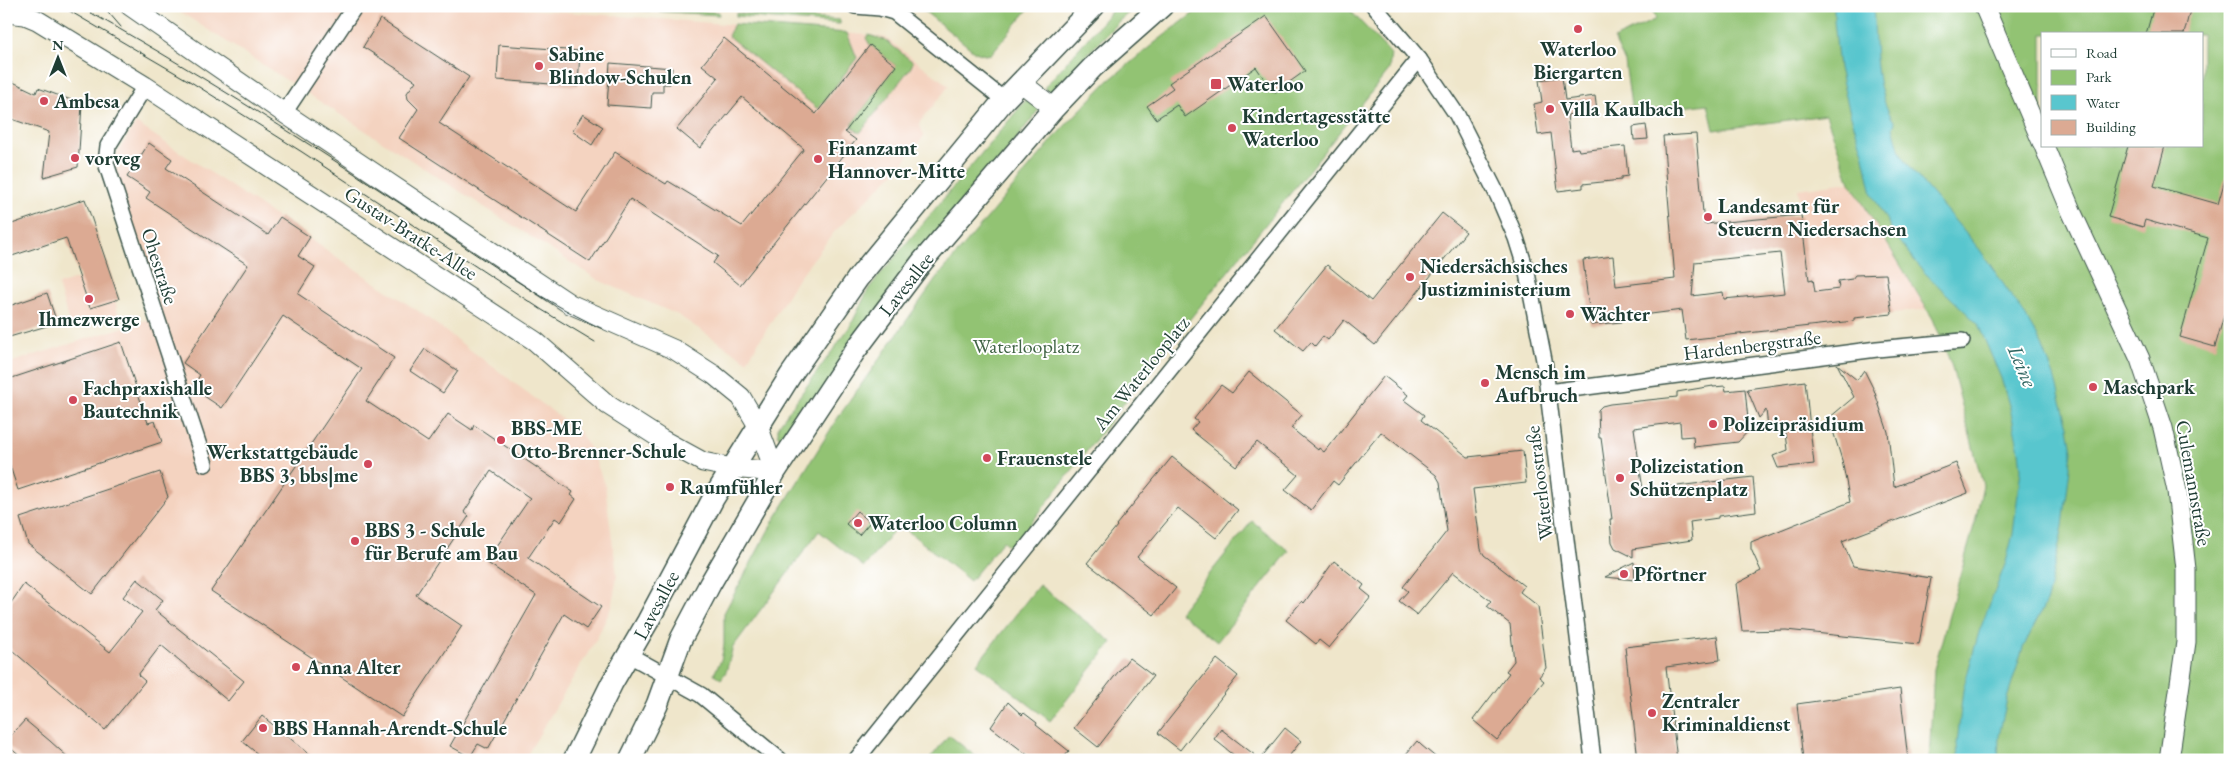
<svg xmlns="http://www.w3.org/2000/svg" width="2236" height="766" font-family="'EB Garamond',serif">
<rect width="100%" height="100%" fill="#fff"/>
<filter id="ink" filterUnits="userSpaceOnUse"><feTurbulence type="fractalNoise" baseFrequency=".02" numOctaves="2"/><feDisplacementMap in="SourceGraphic" scale="10" xChannelSelector="R" yChannelSelector="G"/><feConvolveMatrix kernelMatrix="1 2 1 2 8 2 1 2 1" color-interpolation-filters="sRGB"/></filter>
<filter id="wash" filterUnits="userSpaceOnUse"><feTurbulence type="fractalNoise" baseFrequency=".0096" numOctaves="4" result="noise"/><feDisplacementMap in="SourceGraphic" scale="20" xChannelSelector="R" yChannelSelector="G"/><feGaussianBlur stdDeviation="1.12" result="paint"/><feColorMatrix in="noise" values="0 0 0 0 0 0 0 0 0 0 0 0 0 0 0 0 0 1.4 0 .05"/><feComposite in="paint" operator="in"/></filter>
<g filter="url(#wash)">
<rect width="100%" height="100%" fill="#efe6cb"/>
<g fill="#f4d3c0">
<polygon points="171,6 489,6 868,35 886,38 949,86 919,123 924,136 898,169 835,231 797,280 747,361 678,315 598,280"/>
<polygon points="136,123 421,313 580,432 593,454 605,486 617,575 612,606 597,638 524,760 6,760 6,364 159,316 115,173 116,155"/>
<polygon points="1850,182 1927,309 1854,318 1854,322 1843,324 1823,291 1815,292 1813,279 1809,280 1798,189"/>
<polygon points="109,269 118,314 71,329 58,285"/>
</g>
<g fill="#92c373" stroke="#588054" fill-rule="evenodd">
<polygon points="617,6 719,12 719,15 619,9"/>
<polygon points="918,6 1031,6 991,54 985,55 975,52"/>
<polygon points="1116,6 1137,6 1120,20 1051,93 1044,88"/>
<polygon points="1203,6 1346,6 1391,54 1389,70 1154,364 1012,548 1003,541 970,581 899,524 864,567 819,531 733,647 726,672 721,679 714,674 721,660 724,645 724,613 774,520 839,416 936,279 1060,131 1108,81 1157,41"/>
<path d="M1650,6H2230V760H1929L1934,669L1975,522L1983,485L1951,364L1933,319L1850,182L1826,115L1714,130L1708,104L1632,113L1625,62L1614,39L1656,19ZM2042,34H2202V146H2042Z"/>
<polygon points="736,13 840,20 840,24 736,16"/>
<polygon points="734,24 847,33 857,58 818,109 728,36"/>
<polygon points="868,35 885,40 913,62 911,67 860,133 852,127 853,122 896,66 870,45 866,38"/>
<polygon points="1031,94 1043,104 788,438 783,439 778,436 778,426 851,325 869,288"/>
<polygon points="1252,521 1289,551 1217,642 1179,612"/>
<polygon points="1039,585 1112,642 1050,721 977,664"/>
<polygon points="949,735 980,760 929,760"/>
</g>
<path fill="#59c6ce" stroke="#3c8281" d="M1834,6H1873C1876,44 1873,90 1895,123L1893,127L1900,152L1915,174L1980,250L2026,317L2042,345L2054,376L2068,427L2072,451L2063,526L2047,600L2023,648L2007,699L1999,736L1998,760H1958L1957,744L1963,690L1979,632L2006,562L2013,534L2021,469L2019,451L2011,412L2001,378L1978,324L1924,272L1897,239L1872,194L1863,152L1850,113L1839,68L1834,20Z"/>
<g id="blocks">
<g fill="#dcaa93" fill-rule="evenodd">
<polygon points="2154,6 2191,6 2184,34 2146,34"/>
<polygon points="1266,16 1305,71 1274,93 1256,67 1185,117 1177,105 1156,119 1147,106 1173,88 1169,83"/>
<polygon points="380,19 469,77 439,123 576,212 615,152 666,184 668,181 742,226 804,149 742,97 700,148 677,129 718,78 702,65 724,38 816,114 870,45 896,66 845,132 856,140 740,285 713,263 718,256 630,199 590,262 399,138 418,109 408,99 407,93 416,81 363,47"/>
<polygon points="499,45 580,51 578,86 497,80"/>
<polygon points="610,63 672,68 670,84 663,84 663,92 652,92 651,108 607,105"/>
<polygon points="1562,77 1565,100 1595,96 1597,111 1567,115 1571,149 1578,148 1579,151 1625,146 1628,176 1621,177 1621,180 1583,184 1583,188 1558,191 1551,133 1538,135 1534,104 1542,102 1539,80"/>
<polygon points="13,82 36,93 38,88 82,104 78,167 44,177 49,132 6,117 6,84 12,86"/>
<polygon points="583,114 603,127 592,145 572,131"/>
<polygon points="1646,125 1648,139 1634,140 1633,127"/>
<path d="M1696,134L1704,224L1801,215L1809,280L1813,279L1815,292L1839,289L1838,281L1852,279L1855,275L1886,274L1892,314L1854,318V321L1686,340L1682,310L1620,318L1621,322L1591,325L1583,260L1613,256L1616,286L1675,279L1663,136ZM1780,253L1785,293L1724,299L1723,292L1692,296L1695,262Z"/>
<polygon points="149,143 172,159 166,168 268,235 280,217 310,237 298,256 315,267 298,294 394,358 366,401 428,442 448,414 472,430 474,425 573,492 571,495 576,499 561,522 555,518 528,558 601,607 586,629 564,614 488,749 478,744 470,757 450,746 536,595 486,562 530,498 491,471 464,512 469,516 416,595 462,626 402,717 211,591 362,369 283,316 222,408 192,388 200,375 183,363 248,265 146,198 150,192 127,177"/>
<polygon points="2128,146 2165,146 2154,186 2218,204 2226,176 2230,176 2230,295 2215,347 2180,337 2208,238 2145,220 2143,227 2108,217"/>
<polygon points="85,199 119,299 90,308 66,238 6,258 6,226"/>
<polygon points="1442,213 1466,232 1375,345 1344,320 1328,340 1323,336 1315,346 1311,342 1303,351 1275,329 1327,265 1371,301"/>
<polygon points="47,293 57,323 6,338 6,307"/>
<polygon points="121,342 148,423 155,421 162,442 18,490 6,454 6,380"/>
<polygon points="425,349 458,371 443,393 410,371"/>
<polygon points="1837,364 1857,380 1864,370 1874,390 1888,432 1894,487 1956,463 1968,493 1842,541 1853,566 1931,578 1919,644 1786,630 1742,631 1736,584 1761,571 1751,549 1751,542 1850,502 1842,460 1829,418 1854,397"/>
<polygon points="1249,372 1302,415 1291,428 1318,450 1319,448 1324,452 1384,376 1408,395 1404,400 1424,415 1421,420 1468,457 1523,451 1526,483 1473,489 1481,549 1484,555 1524,586 1520,592 1538,606 1546,668 1539,677 1544,681 1497,740 1473,720 1509,673 1506,671 1514,661 1510,624 1487,606 1491,601 1453,572 1417,615 1399,601 1408,591 1403,587 1447,531 1440,482 1436,475 1381,432 1338,485 1333,481 1311,510 1285,490 1298,475 1257,442 1236,466 1191,430 1198,422 1194,419 1221,385 1232,393"/>
<polygon points="1805,381 1814,464 1778,468 1773,456 1788,450 1785,425 1768,427 1766,410 1759,418 1747,389"/>
<polygon points="1713,386 1713,387 1725,386 1726,391 1745,389 1749,430 1738,442 1694,447 1693,436 1681,437 1680,422 1634,428 1643,490 1753,477 1756,511 1718,516 1718,518 1690,522 1692,540 1633,549 1633,557 1615,548 1612,542 1610,519 1612,519 1601,438 1599,438 1598,410 1602,406 1610,404 1677,397 1677,392"/>
<polygon points="1172,457 1238,510 1216,538 1178,508 1137,557 1176,588 1154,615 1087,563 1117,526 1116,525"/>
<polygon points="160,472 168,497 92,594 28,544 20,518"/>
<polygon points="857,511 870,522 859,535 846,524"/>
<polygon points="1334,561 1364,585 1361,589 1371,597 1329,648 1319,640 1316,644 1286,620 1302,601 1304,603"/>
<polygon points="1634,562 1635,580 1605,577"/>
<polygon points="137,579 163,600 155,610 244,681 228,701 161,645 138,675 145,681 105,730 6,645 6,610 24,584 110,652 142,612 123,597"/>
<polygon points="1717,636 1720,660 1666,667 1677,760 1638,760 1625,647"/>
<polygon points="1129,658 1153,676 1098,747 1074,728"/>
<polygon points="1217,659 1238,676 1180,750 1158,733"/>
<polygon points="1900,689 1908,760 1803,760 1797,704"/>
<polygon points="1008,702 1022,715 1024,713 1037,723 1036,725 1069,751 1062,760 1034,760 991,727"/>
<polygon points="262,716 317,760 265,760 242,741"/>
<polygon points="25,720 50,741 71,760 24,760 6,744 6,741"/>
<polygon points="1285,728 1301,741 1286,760 1240,760 1214,739 1221,729 1260,759"/>
<polygon points="1417,741 1421,745 1439,760 1401,760"/>
</g>
</g>
</g>
<g filter="url(#ink)">
<use href="#blocks" fill-opacity="0" stroke="#3e564b" stroke-width="1"/>
<g fill="none" stroke-linecap="round" stroke-linejoin="round">
<defs>
<g id="minor">
<polyline points="855,6 880,8 894,12 1004,100"/>
<polyline points="1374,6 1419,59 1457,115 1498,196 1516,238 1527,273 1544,360 1593,760"/>
<polyline points="145,86 108,146 106,163 205,464"/>
<polyline points="284,113 355,6"/>
<polyline points="1548,392 1877,349 1962,341"/>
<polyline points="629,655 701,695 780,760"/>
<polyline points="856,760 1419,59"/>
</g>
<g id="tertiary">
<polyline points="1984,6 2042,142"/>
<polyline points="6,13 25,15 37,20 145,86 535,341 608,405 661,439 703,462 732,468 775,472 758,426 741,397 714,375 675,350 570,304 284,113 130,6"/>
<polyline points="1020,82 1054,108"/>
<polyline points="2044,146 2072,213 2140,359 2163,428 2177,491 2186,569 2186,642 2169,760"/>
</g>
<g id="secondary">
<polyline points="574,760 612,683 648,621 713,499 790,376 858,278 1004,100 1094,6"/>
<polyline points="630,760 657,705 681,639 710,584 775,472 855,351 922,262 1054,108 1093,67 1162,6"/>
</g>
</defs>
<use href="#minor" stroke="#3e564b" stroke-width="18"/>
<use href="#tertiary" stroke="#3e564b" stroke-width="21"/>
<use href="#secondary" stroke="#3e564b" stroke-width="24"/>
<use href="#minor" stroke="#fff" stroke-width="15"/>
<use href="#tertiary" stroke="#fff" stroke-width="19"/>
<use href="#secondary" stroke="#fff" stroke-width="21"/>
<g stroke="#1f3d34" stroke-width="1">
<polyline points="61,6 191,82 302,152 542,310 595,342"/>
<path d="M79,6C188,67 293,133 398,202C465,246 530,295 603,329"/>
<polyline points="103,6 121,27"/>
</g>
</g>
</g>
<g fill="#d1495b" stroke="#fff" stroke-width="2">
<circle cx="1578" cy="29" r="5"/>
<circle cx="539" cy="66" r="5"/>
<rect x="1210" y="78" width="12" height="12" rx="2.5"/>
<circle cx="44" cy="101" r="5"/>
<circle cx="1550" cy="109" r="5"/>
<circle cx="1232" cy="128" r="5"/>
<circle cx="75" cy="158" r="5"/>
<circle cx="818" cy="159" r="5"/>
<circle cx="1708" cy="217" r="5"/>
<circle cx="1410" cy="277" r="5"/>
<circle cx="89" cy="299" r="5"/>
<circle cx="1570" cy="314" r="5"/>
<circle cx="1485" cy="383" r="5"/>
<circle cx="2093" cy="387" r="5"/>
<circle cx="73" cy="400" r="5"/>
<circle cx="1713" cy="424" r="5"/>
<circle cx="501" cy="440" r="5"/>
<circle cx="987" cy="458" r="5"/>
<circle cx="368" cy="464" r="5"/>
<circle cx="1620" cy="478" r="5"/>
<circle cx="670" cy="487" r="5"/>
<circle cx="858" cy="523" r="5"/>
<circle cx="355" cy="541" r="5"/>
<circle cx="1624" cy="574" r="5"/>
<circle cx="296" cy="667" r="5"/>
<circle cx="1652" cy="713" r="5"/>
<circle cx="263" cy="728" r="5"/>
</g>
<g text-anchor="middle" dominant-baseline="central" stroke-width="4" stroke-linejoin="round" paint-order="stroke">
<g font-size="20" font-weight="bold" fill="#1f3d34" stroke="#fff" text-anchor="start">
<text x="1578" y="49" text-anchor="middle">Waterloo<tspan x="1578" dy="23">Biergarten</tspan></text>
<text x="549" y="54">Sabine<tspan x="549" dy="23">Blindow-Schulen</tspan></text>
<text x="1227" y="84">Waterloo</text>
<text x="54" y="101">Ambesa</text>
<text x="1560" y="109">Villa Kaulbach</text>
<text x="1242" y="116">Kindertagesstätte<tspan x="1242" dy="23">Waterloo</tspan></text>
<text x="828" y="148">Finanzamt<tspan x="828" dy="23">Hannover-Mitte</tspan></text>
<text x="85" y="158">vorveg</text>
<text x="1718" y="206">Landesamt für<tspan x="1718" dy="23">Steuern Niedersachsen</tspan></text>
<text x="1420" y="266">Niedersächsisches<tspan x="1420" dy="23">Justizministerium</tspan></text>
<text x="1580" y="314">Wächter</text>
<text x="89" y="319" text-anchor="middle">Ihmezwerge</text>
<text x="1495" y="372">Mensch im<tspan x="1495" dy="23">Aufbruch</tspan></text>
<text x="2103" y="387">Maschpark</text>
<text x="83" y="388">Fachpraxishalle<tspan x="83" dy="23">Bautechnik</tspan></text>
<text x="1723" y="424">Polizeipräsidium</text>
<text x="511" y="428">BBS-ME<tspan x="511" dy="23">Otto-Brenner-Schule</tspan></text>
<text x="358" y="452" text-anchor="end">Werkstattgebäude<tspan x="358" dy="23">BBS 3, bbs|me</tspan></text>
<text x="997" y="458">Frauenstele</text>
<text x="1630" y="466">Polizeistation<tspan x="1630" dy="23">Schützenplatz</tspan></text>
<text x="680" y="487">Raumfühler</text>
<text x="868" y="523">Waterloo Column</text>
<text x="365" y="530">BBS 3 - Schule<tspan x="365" dy="23">für Berufe am Bau</tspan></text>
<text x="1634" y="574">Pförtner</text>
<text x="306" y="667">Anna Alter</text>
<text x="1662" y="701">Zentraler<tspan x="1662" dy="23">Kriminaldienst</tspan></text>
<text x="273" y="728">BBS Hannah-Arendt-Schule</text>
</g>
<g font-size="20" fill="#1f3d34" stroke="#fff">
<text transform="translate(411 233) rotate(33)">Gustav-Bratke-Allee</text>
<text transform="translate(160 266) rotate(72)">Ohestraße</text>
<text transform="translate(906 284) rotate(-52)">Lavesallee</text>
<text transform="translate(1752 345) rotate(-7)">Hardenbergstraße</text>
<text transform="translate(1141 373) rotate(-51)">Am Waterlooplatz</text>
<text transform="translate(1539 483) rotate(-97)">Waterloostraße</text>
<text transform="translate(2194 483) rotate(80)">Culemannstraße</text>
<text transform="translate(656 605) rotate(-62)">Lavesallee</text>
</g>
<g font-size="20" fill="#426547" stroke="#fff">
<text x="1026" y="346">Waterlooplatz</text>
</g>
<g font-size="21" font-style="italic" fill="#306662" stroke="#fff">
<text transform="translate(2023 366) rotate(67)">Leine</text>
</g>
</g>
<rect width="2236" height="766" fill="none" stroke="#fff" stroke-width="25"/>
<rect x="2041" y="32" width="162" height="115" fill="#ffffff" stroke="#a5b1ae"/>
<rect x="2051" y="49" width="25" height="8" fill="#ffffff" stroke="#a5b1ae"/>
<text x="2086" y="58" font-size="15" fill="#1f3d34">Road</text>
<rect x="2051" y="70" width="25" height="15" fill="#92c373" stroke="#a5b1ae"/>
<text x="2086" y="82" font-size="15" fill="#1f3d34">Park</text>
<rect x="2051" y="95" width="25" height="15" fill="#59c6ce" stroke="#a5b1ae"/>
<text x="2086" y="108" font-size="15" fill="#1f3d34">Water</text>
<rect x="2051" y="120" width="25" height="15" fill="#dcaa93" stroke="#a5b1ae"/>
<text x="2086" y="132" font-size="15" fill="#1f3d34">Building</text>
<g transform="translate(58 58)" stroke="#ffffff" stroke-width="4" paint-order="stroke">
<path d="M0-4L9 19L0 12L-9 19Z" fill="#1f3d34"/>
<text y="-8" font-size="14" font-weight="bold" text-anchor="middle" fill="#1f3d34">N</text>
</g>
</svg>
